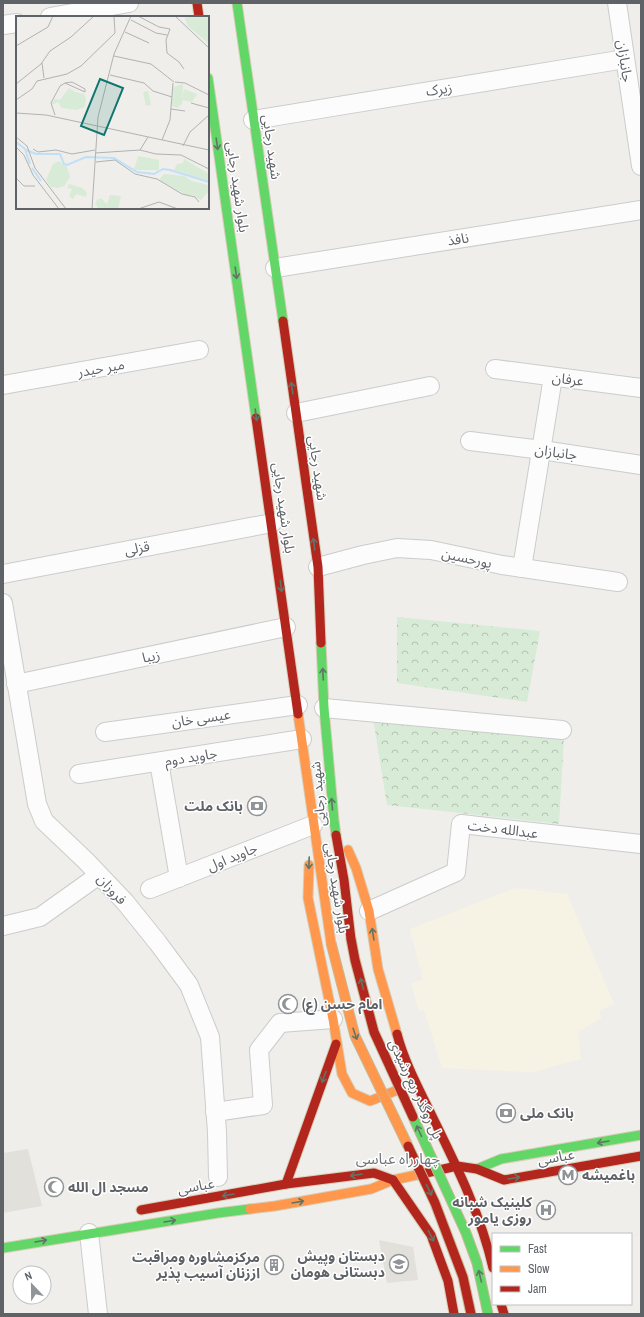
<svg xmlns="http://www.w3.org/2000/svg" width="644" height="1317" font-family="'Archivo Narrow','Noto Sans Arabic',sans-serif">
<defs>
<pattern id="forest-crowns" width="20" height="18" patternUnits="userSpaceOnUse"><rect width="20" height="18" fill="#d8ebd6"/><path d="M2 6a3 3 0 1 1 6 0M12 15a3 3 0 1 1 6 0" fill="none" stroke="#b2c2b1"/></pattern>
</defs>
<rect width="100%" height="100%" fill="#efeeea"/>
<polygon fill="#f7f3e4" points="515,888 567,894 614,1004 599,1010 601,1018 578,1032 581,1059 533,1072 442,1068 424,1010 419,1011 411,983 423,980 410,929"/>
<g fill="#e2e0da">
<polygon points="28,1149 42,1206 3,1213 3,1153"/>
<polygon points="379,1240 413,1247 418,1280 387,1283"/>
</g>
<g fill="url(#forest-crowns)">
<polygon points="397,617 540,631 527,702 397,683"/>
<polygon points="373,718 564,737 559,824 387,805"/>
</g>
<g fill="none" stroke-linecap="round" stroke-linejoin="round">
<defs>
<g id="street">
<polyline points="617,3 641,166"/>
<polyline points="50,17 129,3"/>
<polyline points="3,25 17,23"/>
<polyline points="253,120 625,59"/>
<polyline points="275,268 641,210"/>
<polyline points="495,369 641,388"/>
<polyline points="3,385 199,350"/>
<polyline points="296,413 430,386"/>
<polyline points="470,441 542,450 641,465"/>
<polyline points="318,567 363,555 397,548 431,550 502,565 618,582"/>
<polyline points="522,568 553,377"/>
<polyline points="3,574 272,523"/>
<polyline points="3,603 37,804 44,821 86,861 125,902 158,943 189,985 210,1037 217,1132 218,1177"/>
<polyline points="16,684 286,627"/>
<polyline points="324,708 562,730"/>
<polyline points="105,732 298,705"/>
<polyline points="159,762 179,878"/>
<polyline points="79,774 302,739"/>
<polyline points="150,889 313,825"/>
<polyline points="369,911 456,872 461,824 641,844"/>
<polyline points="3,926 40,917 99,875"/>
<polyline points="215,1112 263,1105 259,1050 280,1023 333,1019"/>
<polyline points="89,1233 98,1314"/>
</g>
<g id="fast">
<polyline points="237,3 283,321"/>
<polyline points="208,78 256,418"/>
<polyline points="321,643 324,708 334,820 336,835"/>
<polyline points="477,1169 501,1159 641,1135"/>
<polyline points="3,1248 218,1213 250,1209"/>
</g>
<g id="slow">
<polyline points="298,714 331,943"/>
<polyline points="348,850 356,868 369,911 378,969 397,1034"/>
<polyline points="309,865 308,898 333,1019 342,1074 352,1093 370,1101 400,1089"/>
<polyline points="250,1209 275,1206 371,1189 393,1180 426,1173"/>
</g>
<g id="jam">
<polyline points="197,3 199,17"/>
<polyline points="283,321 318,567 321,643"/>
<polyline points="256,418 298,714"/>
<polyline points="336,835 344,880 351,939"/>
<path d="M397,1034C405,1064 420,1091 433,1118C457,1167 481,1215 493,1268"/>
<polyline points="426,1173 457,1166 477,1169 504,1180 641,1156"/>
<polyline points="393,1180 431,1235 448,1281 454,1314"/>
<polyline points="286,1184 336,1044"/>
<polyline points="141,1210 286,1184 374,1173 393,1180"/>
<polyline points="501,1304 504,1314"/>
</g>
</defs>
<use href="#street" stroke="#cbcccc" stroke-width="20"/>
<use href="#fast" stroke="#d7ceb8" stroke-width="11"/>
<use href="#slow" stroke="#d7ceb8" stroke-width="11"/>
<use href="#jam" stroke="#d7ceb8" stroke-width="11"/>
<use href="#street" stroke="#fdfcfc" stroke-width="18"/>
<use href="#fast" stroke="#63d668" stroke-width="9"/>
<use href="#slow" stroke="#ff974d" stroke-width="9"/>
<use href="#jam" stroke="#b3261e" stroke-width="9"/>
<defs>
<polyline id="fast-bridge" points="413,1117 466,1233 477,1263 488,1314"/>
<polyline id="slow-bridge" points="331,943 355,1036 408,1146"/>
<g id="jam-bridge">
<polyline points="351,939 355,960 374,1032 413,1117"/>
<polyline points="408,1146 435,1203 463,1277 471,1314"/>
</g>
</defs>
<use href="#fast-bridge" stroke="#c8b996" stroke-width="11" stroke-linecap="butt"/>
<use href="#slow-bridge" stroke="#c8b996" stroke-width="11" stroke-linecap="butt"/>
<use href="#jam-bridge" stroke="#c8b996" stroke-width="11" stroke-linecap="butt"/>
<use href="#fast-bridge" stroke="#63d668" stroke-width="9"/>
<use href="#slow-bridge" stroke="#ff974d" stroke-width="9"/>
<use href="#jam-bridge" stroke="#b3261e" stroke-width="9"/>
</g>
<defs><path id="oneway-shaft" d="M-6 0H5M1.5-3L5.5 0L1.5 3" fill="none" stroke-width="1.6" stroke-linecap="round" stroke-linejoin="round"/></defs>
<g stroke="#607468">
<use href="#oneway-shaft" transform="translate(217 144) rotate(82)"/>
<use href="#oneway-shaft" transform="translate(236 273) rotate(82)"/>
<use href="#oneway-shaft" transform="translate(292 388) rotate(-98)"/>
<use href="#oneway-shaft" transform="translate(256 415) rotate(82)"/>
<use href="#oneway-shaft" transform="translate(314 544) rotate(-98)"/>
<use href="#oneway-shaft" transform="translate(281 586) rotate(82)"/>
<use href="#oneway-shaft" transform="translate(323 674) rotate(-93)"/>
<use href="#oneway-shaft" transform="translate(332 804) rotate(-95)"/>
<use href="#oneway-shaft" transform="translate(309 863) rotate(92)"/>
<use href="#oneway-shaft" transform="translate(373 934) rotate(-99)"/>
<use href="#oneway-shaft" transform="translate(362 984) rotate(-105)"/>
<use href="#oneway-shaft" transform="translate(355 1034) rotate(71)"/>
<use href="#oneway-shaft" transform="translate(324 1077) rotate(110)"/>
<use href="#oneway-shaft" transform="translate(419 1131) rotate(-115)"/>
<use href="#oneway-shaft" transform="translate(603 1142) rotate(170)"/>
<use href="#oneway-shaft" transform="translate(356 1175) rotate(172)"/>
<use href="#oneway-shaft" transform="translate(514 1178) rotate(-10)"/>
<use href="#oneway-shaft" transform="translate(429 1190) rotate(64)"/>
<use href="#oneway-shaft" transform="translate(228 1195) rotate(170)"/>
<use href="#oneway-shaft" transform="translate(298 1202) rotate(-10)"/>
<use href="#oneway-shaft" transform="translate(170 1221) rotate(-9)"/>
<use href="#oneway-shaft" transform="translate(431 1236) rotate(63)"/>
<use href="#oneway-shaft" transform="translate(41 1241) rotate(-10)"/>
<use href="#oneway-shaft" transform="translate(480 1276) rotate(-103)"/>
</g>
<defs>
<symbol id="bank-ring" viewBox="-11 -11 22 22"><circle r="9.5" fill="#fff" stroke="#919496" stroke-width="1.5"/><path d="M-6-4H6V4H-6ZM0-2.3a2.3 2.3 0 1 0 0 4.6a2.3 2.3 0 1 0 0-4.6Z" fill="#919496"/></symbol>
<symbol id="mosque-ring" viewBox="-11 -11 22 22"><circle r="9.5" fill="#fff" stroke="#919496" stroke-width="1.5"/><path d="M3.5-4.9A6 6 0 1 0 3.5 4.9A5 5 0 1 1 3.5-4.9Z" fill="#919496"/></symbol>
<symbol id="metro-ring" viewBox="-11 -11 22 22"><circle r="9.5" fill="#fff" stroke="#919496" stroke-width="1.5"/><path d="M-5.5 5V-5H-3L0 0L3-5H5.5V5H3V-.5L0 4L-3-.5V5Z" fill="#919496"/></symbol>
<symbol id="hospital-ring" viewBox="-11 -11 22 22"><circle r="9.5" fill="#fff" stroke="#919496" stroke-width="1.5"/><path d="M-5-5h3v3.5h4V-5h3V5h-3V1.5h-4V5h-3Z" fill="#919496"/></symbol>
<symbol id="school-ring" viewBox="-11 -11 22 22"><circle r="9.5" fill="#fff" stroke="#919496" stroke-width="1.5"/><path d="M0-5L7-2L0 1L-7-2ZM-4 1L0 2.5L4 1V4Q0 6-4 4Z" fill="#919496"/></symbol>
<symbol id="building-ring" viewBox="-11 -11 22 22"><circle r="9.5" fill="#fff" stroke="#919496" stroke-width="1.5"/><path d="M-4-6H4V6H1V3H-1V6H-4ZM-2.5-4.3h1.7v1.8h-1.7ZM.8-4.3h1.7v1.8H.8ZM-2.5-1h1.7V.8h-1.7ZM.8-1h1.7V.8H.8Z" fill="#919496"/></symbol>
</defs>
<g fill-rule="evenodd">
<use href="#bank-ring" x="246" y="795" width="22" height="22"/>
<use href="#mosque-ring" x="277" y="993" width="22" height="22"/>
<use href="#bank-ring" x="495" y="1102" width="22" height="22"/>
<use href="#metro-ring" x="557" y="1164" width="22" height="22"/>
<use href="#mosque-ring" x="43" y="1176" width="22" height="22"/>
<use href="#hospital-ring" x="535" y="1199" width="22" height="22"/>
<use href="#school-ring" x="388" y="1253" width="22" height="22"/>
<use href="#building-ring" x="263" y="1254" width="22" height="22"/>
</g>
<g text-anchor="middle" dominant-baseline="central" stroke-width="3" stroke-linejoin="round" paint-order="stroke">
<g font-size="14" fill="#5f6368" stroke="#fff">
<text transform="translate(625 61) rotate(82)">جانبازان</text>
<text transform="translate(439 89) rotate(-9)">زیرک</text>
<text transform="translate(272 147) rotate(82)">شهید رجایی</text>
<text transform="translate(238 187) rotate(82)">بلوار شهید رجایی</text>
<text transform="translate(458 239) rotate(-9)">نافذ</text>
<text transform="translate(101 368) rotate(-10)">میر حیدر</text>
<text transform="translate(568 379) rotate(7)">عرفان</text>
<text transform="translate(556 452) rotate(8)">جانبازان</text>
<text transform="translate(318 468) rotate(82)">شهید رجایی</text>
<text transform="translate(284 508) rotate(82)">بلوار شهید رجایی</text>
<text transform="translate(137 548) rotate(-11)">قزلی</text>
<text transform="translate(467 558) rotate(12)">پورحسین</text>
<text transform="translate(151 656) rotate(-12)">زیبا</text>
<text transform="translate(201 718) rotate(-8)">عیسی خان</text>
<text transform="translate(191 757) rotate(-9)">جاوید دوم</text>
<text transform="translate(318 794) rotate(-95)">شهید رجایی</text>
<text transform="translate(503 829) rotate(7)">عبدالله دخت</text>
<text transform="translate(232 857) rotate(-22)">جاوید اول</text>
<text transform="translate(337 888) rotate(81)">بلوار شهید رجایی</text>
<text transform="translate(112 889) rotate(47)">فروزان</text>
<text transform="translate(416 1089) rotate(65)">پل روگذر ربع رشیدی</text>
<text transform="translate(556 1157) rotate(-10)">عباسى</text>
<text transform="translate(196 1186) rotate(-10)">عباسى</text>
</g>
<g font-size="14" font-weight="bold" fill="#5f6368" stroke="#fff" text-anchor="end">
<text x="243" y="806">بانک ملت</text>
<text x="302" y="1004" text-anchor="start">امام حسن (ع)</text>
<text x="520" y="1113" text-anchor="start">بانک ملی</text>
<text x="582" y="1175" text-anchor="start">باغمیشه</text>
<text x="68" y="1187" text-anchor="start">مسجد ال الله</text>
<text x="532" y="1202">کلینیک شبانه<tspan x="532" dy="16">روزی یامور</tspan></text>
<text x="385" y="1256">دبستان وپیش<tspan x="385" dy="16">دبستانی هومان</tspan></text>
<text x="260" y="1257">مرکزمشاوره ومراقبت<tspan x="260" dy="16">اززنان آسیب پذیر</tspan></text>
</g>
<g font-size="15" fill="#70757a" stroke="#fff">
<text x="398" y="1158">چهارراه عباسی</text>
</g>
</g>
<g transform="translate(16 16)">
<rect width="193" height="193" fill="#efeeea"/>
<path d="M170,0H193V28L172,10L169,3ZM53,72L59,76L68,78L70,83L69,91L60,94L46,92L42,86L35,89L39,83L44,84ZM122,140L143,144V154H118ZM43,145L51,151L54,161L48,170L42,172L35,171L30,164L37,148ZM148,158L168,160L176,165L192,169L193,175L185,184L177,179H170L143,164Z" fill="#d8ebd6"/>
<path d="M168,143L193,158V165L158,154L161,148L167,147ZM53,168L66,172L71,177L70,181L60,178L57,183L53,180L56,173L51,172Z" fill="#d8ebd6"/>
<path d="M167,68L166,88L161,92L156,90L157,71Z" fill="#d8ebd6"/>
<path d="M94,179L105,180L102,193H83L79,188L81,184L85,182L91,188Z" fill="#d8ebd6"/>
<path d="M168,73L181,78L176,86L166,84ZM132,75L135,89L130,90L127,76Z" fill="#d8ebd6"/>
<path fill="none" stroke="#bfe0f9" stroke-width="2" d="M0,126L9,133L14,148M10,134L20,138H44L48,148L51,149L70,141L98,142L121,156L138,158L147,153L154,154L193,166M16,152L25,165"/>
<path fill="none" stroke="#b1b2b2" stroke-width="1" d="M122,0L143,11L154,13L150,24L151,37L163,46L168,53M159,0L193,32M115,4L140,17L151,19M109,16L133,27M0,30L32,11L37,0M98,40L135,48L158,66M26,47L28,62M94,59L128,67L137,75L156,81M159,66L169,67L193,79M0,68L25,48L34,35L55,21L78,0M0,84L16,73L21,65L51,58L65,50L99,17L98,0M175,87L193,92M155,93L169,95M0,97L30,99L193,134M39,99L35,87L44,70L49,67L69,76V73L56,66L49,67M0,121L11,130L19,152L50,193M146,124L154,104L157,67M167,130L174,116L193,99M0,131L8,139L17,159L43,193M17,133L22,136L40,134L56,138L79,134M124,134L132,121M79,137L124,134L140,138L165,139L193,153M80,146L99,144L119,158L141,163L166,178L179,181L183,186M0,162L8,170H19M76,193L82,101L98,38L115,0M122,193L143,186L162,193"/>
<path fill="#0f766e" fill-opacity="0.15" stroke="#0f766e" stroke-width="2" d="M84,63L107,72L88,119L65,110Z"/>
<rect width="193" height="193" fill="none" stroke="#5f6368" stroke-width="2"/>
</g>
<rect width="644" height="1317" fill="none" stroke="#5f6368" stroke-width="8"/>
<rect x="492" y="1233" width="140" height="72" fill="#ffffff" stroke="#bfc1c3"/>
<rect x="500" y="1246" width="20" height="6" fill="#63d668" stroke="#bfc1c3"/>
<text x="528" y="1253" font-size="12" fill="#5f6368">Fast</text>
<rect x="500" y="1266" width="20" height="6" fill="#ff974d" stroke="#bfc1c3"/>
<text x="528" y="1273" font-size="12" fill="#5f6368">Slow</text>
<rect x="500" y="1286" width="20" height="6" fill="#b3261e" stroke="#bfc1c3"/>
<text x="528" y="1293" font-size="12" fill="#5f6368">Jam</text>
<g transform="translate(32 1285) rotate(338)"><circle r="19" fill="#ffffff" stroke="#bfc1c3"/>
<path d="M0-3L7 15L0 10L-7 15Z" fill="#919496"/>
<text y="-6" font-size="11" font-weight="bold" text-anchor="middle" fill="#5f6368">N</text>
</g>
</svg>
